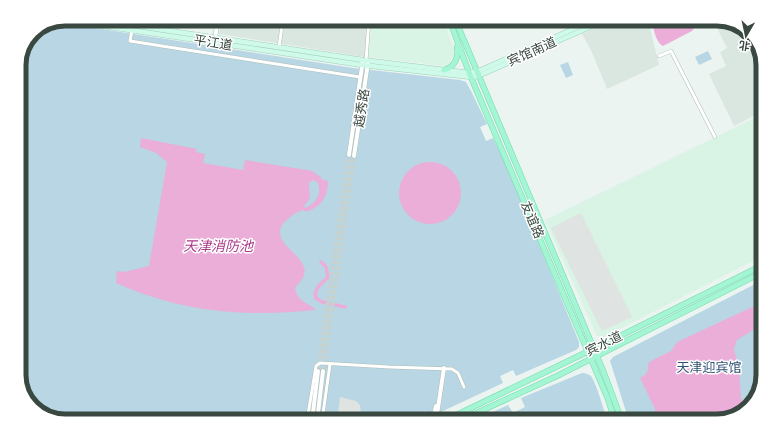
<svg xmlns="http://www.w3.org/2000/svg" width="782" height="440" font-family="'Nunito Sans','Noto Sans SC',sans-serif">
<rect width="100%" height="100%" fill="#ebf4f0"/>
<g fill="#dae7e1">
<polygon points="222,19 368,19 365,57 219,34"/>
<polygon points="615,19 653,19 650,28 659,65 607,89 591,50 582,34"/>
<polygon points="696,19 717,19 740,25 755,40 763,62 763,111 734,126 709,74 726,66 720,52 727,48 714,22 700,28"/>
</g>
<g fill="#d9f3e5">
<polygon points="371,19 443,19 456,54 446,66 368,57"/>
<polygon points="763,114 763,256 604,337 597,336 545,220"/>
</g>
<g fill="#b8d6e4">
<polygon points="56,22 353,68 460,80 466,82 471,91 487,124 480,127 486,141 493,138 509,170 579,342 579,347 576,350 516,376 513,370 500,376 503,383 428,418 425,411 411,417 413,421 80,421 42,415 27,400 19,378 19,82 24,51 33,32"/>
<polygon points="708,51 712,59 699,65 695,57"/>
<polygon points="568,62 573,75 566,78 560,65"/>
<polygon points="763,280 763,375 757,398 740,415 717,421 629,421 611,364 610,361 613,357"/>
<path d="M582,373C585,373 588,374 591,376C596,383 605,412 607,421H473L508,405L513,413L525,407L521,398Z"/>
</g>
<g fill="#dfe3e1">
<polygon points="581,213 632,317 602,331 551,228"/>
<polygon points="340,397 356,401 360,405 362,421 337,421"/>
</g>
<g fill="#eaaed9" fill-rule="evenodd">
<path d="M655,19H693L694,28L692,31L663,46C656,43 651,26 655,19Z"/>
<path d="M141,138L197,149L196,152L205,154L203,163L243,170L245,160L313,171V172L321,177V179L328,181C328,196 322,206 308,211C304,212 303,209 300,211C293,214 284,221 281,227C273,247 313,257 303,278C301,281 297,285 295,288C298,303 307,301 316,310C244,317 184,313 116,283L117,271L124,272L149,266L167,162L156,153L140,147ZM313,180L317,182C323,192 316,204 305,208L304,206C313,197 309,194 309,183Z"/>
<circle cx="430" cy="193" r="31"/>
<path d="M763,302V324L737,340L734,349L739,368L741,398L745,410C729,426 678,421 654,421L655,409L640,378C650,373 647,371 649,362L671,351L677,342Z"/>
</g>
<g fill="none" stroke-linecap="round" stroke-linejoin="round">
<path stroke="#eaaed9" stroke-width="3.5" d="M321,262L326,267L328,277C322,284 313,288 316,298L322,302L345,307"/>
<g stroke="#c7d2cd" stroke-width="4" stroke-dasharray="4 2" stroke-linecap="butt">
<polyline points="318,371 349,155"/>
<polyline points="323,371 354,156"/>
</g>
<defs>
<g id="minor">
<polyline points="132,30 130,41 360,77"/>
<polyline points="279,47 283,19"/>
<polyline points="659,56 671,51 715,137"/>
<polyline points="366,61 369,19"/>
<polyline points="19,242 24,243 19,284"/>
<polyline points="307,421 316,366 320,363 389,367 452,369 458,373 464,387"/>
<polyline points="322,421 330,364"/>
</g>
<g id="tertiary">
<polyline points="215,38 218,19"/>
<polyline points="349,155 363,60"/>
<polyline points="354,156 368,63"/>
<polyline points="312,421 318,371"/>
<polyline points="317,421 323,371"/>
<polyline points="433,421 436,406"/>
<polyline points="436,421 444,368"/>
</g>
<g id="secondary">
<polyline points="91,19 363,60 470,73 481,70 596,19"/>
<polyline points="63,20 362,65 471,77 478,76 608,19"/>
<polyline points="19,65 20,60"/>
</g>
<g id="primary">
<polyline points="449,19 470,75 608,399 615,421"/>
<polyline points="455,19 604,373 622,421"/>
<path d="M444,70C455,67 459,57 457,47"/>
<polyline points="444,421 614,339 763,265"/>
<polyline points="459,421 557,376 763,272"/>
</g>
</defs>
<use href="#minor" stroke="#aebfb7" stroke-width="4"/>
<use href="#tertiary" stroke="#aebfb7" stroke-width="5"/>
<use href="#secondary" stroke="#9fcfbc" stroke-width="5.5"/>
<use href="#primary" stroke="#73daae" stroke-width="6"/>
<use href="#minor" stroke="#fff" stroke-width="3"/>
<use href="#tertiary" stroke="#fff" stroke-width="4"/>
<use href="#secondary" stroke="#cffaea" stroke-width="4.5"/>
<use href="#primary" stroke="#a3f5d3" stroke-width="5"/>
</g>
<g text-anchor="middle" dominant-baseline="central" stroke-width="3" stroke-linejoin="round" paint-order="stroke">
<g font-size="13" fill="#394840" stroke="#fff">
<text transform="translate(213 43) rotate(9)">平江道</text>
<text transform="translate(532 52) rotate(-24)">宾馆南道</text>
<text transform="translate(362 108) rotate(-81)">越秀路</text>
<text transform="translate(532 220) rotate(67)">友谊路</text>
<text transform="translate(604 344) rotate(-26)">宾水道</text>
</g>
<g font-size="13" fill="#315475" stroke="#fff">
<text x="709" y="368">天津迎宾馆</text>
</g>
<g font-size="14" font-style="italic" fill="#ab3b8a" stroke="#fff">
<text x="218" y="246">天津消防池</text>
</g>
</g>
<path d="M0 0H782V440H0ZM65 26H717A39 39 0 0 1 756 65V375A39 39 0 0 1 717 414H65A39 39 0 0 1 26 375V65A39 39 0 0 1 65 26Z" fill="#fff" fill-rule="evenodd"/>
<path fill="none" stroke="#394840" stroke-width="5" d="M65 26H717A39 39 0 0 1 756 65V375A39 39 0 0 1 717 414H65A39 39 0 0 1 26 375V65A39 39 0 0 1 65 26Z"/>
<g transform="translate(746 36) rotate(189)" stroke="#ffffff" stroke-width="3" paint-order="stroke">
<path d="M0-3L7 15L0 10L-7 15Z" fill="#394840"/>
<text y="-6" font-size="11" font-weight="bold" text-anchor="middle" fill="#394840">北</text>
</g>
</svg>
